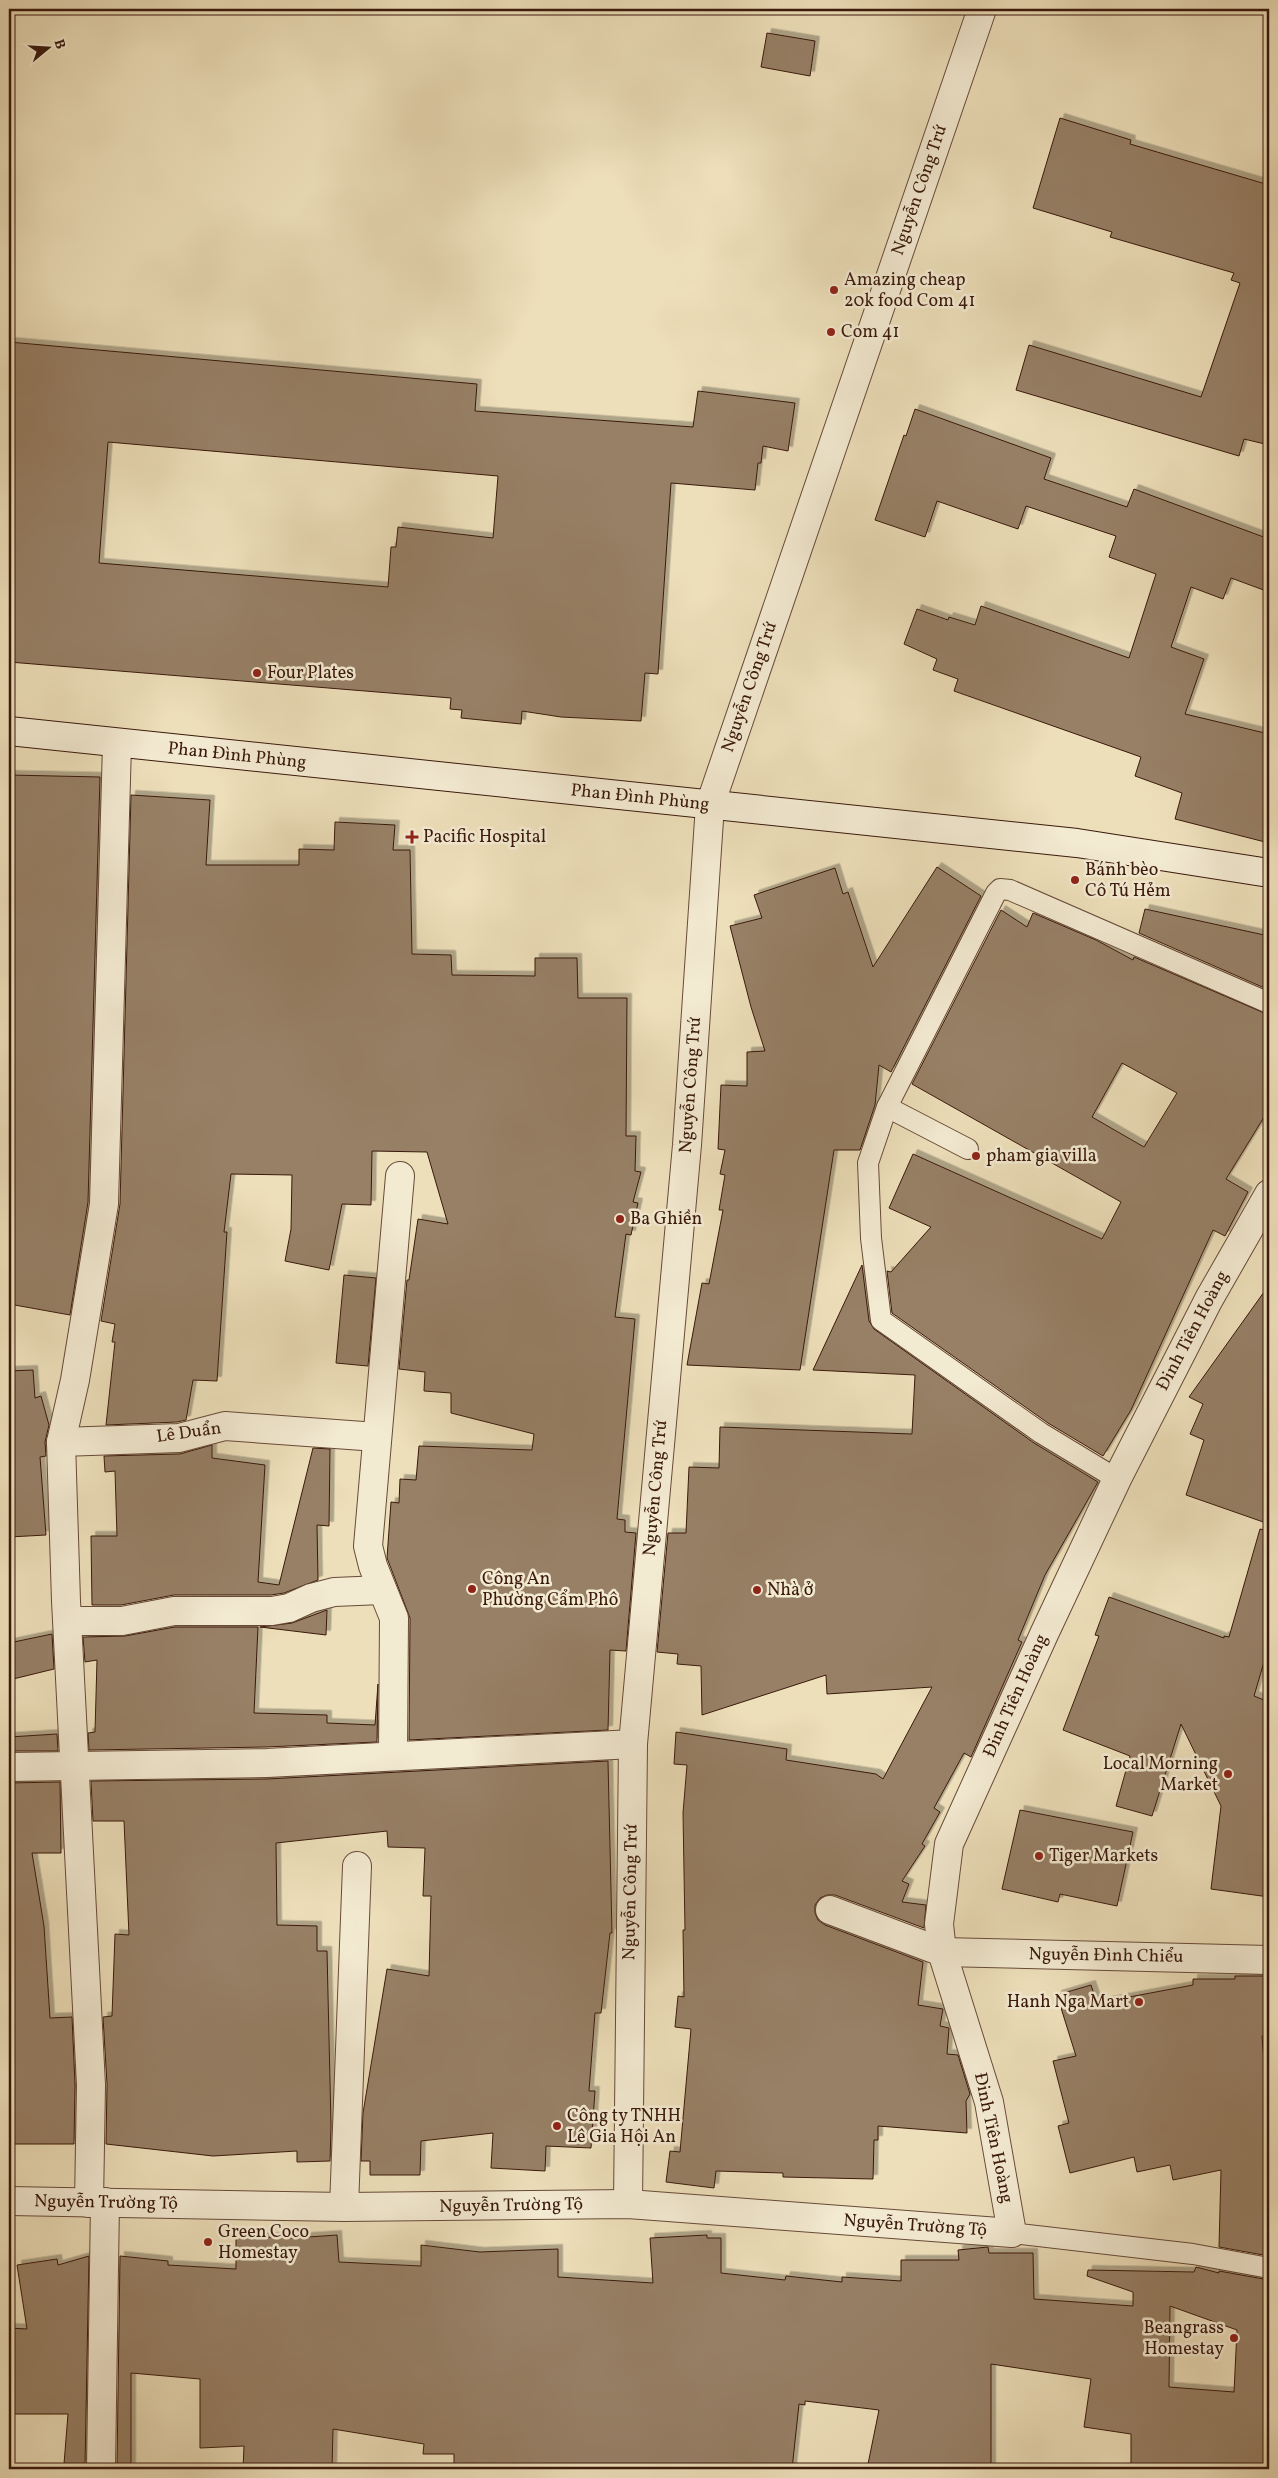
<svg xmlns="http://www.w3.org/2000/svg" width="1278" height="2478" font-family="Vollkorn,serif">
<defs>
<filter id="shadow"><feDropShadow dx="4.5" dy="-4.5" stdDeviation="0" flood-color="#0004"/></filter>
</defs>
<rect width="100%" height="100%" fill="#eddfba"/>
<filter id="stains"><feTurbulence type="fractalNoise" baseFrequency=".004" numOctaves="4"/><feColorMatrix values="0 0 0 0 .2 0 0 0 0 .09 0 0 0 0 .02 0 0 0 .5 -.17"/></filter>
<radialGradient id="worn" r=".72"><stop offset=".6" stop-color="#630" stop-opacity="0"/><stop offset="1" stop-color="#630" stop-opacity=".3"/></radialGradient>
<g fill="#978066" stroke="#3a190c" fill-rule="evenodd" filter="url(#shadow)">
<polygon points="767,33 815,41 810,76 761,67"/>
<polygon points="1060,118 1131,140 1130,144 1269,185 1269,445 1244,439 1239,456 1016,390 1029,345 1201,397 1240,283 1231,280 1234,273 1110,237 1112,232 1033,208"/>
<path d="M9,342L477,384L475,411L693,427L698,391L795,403L788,451L763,446L761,463H758L755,490L671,483L658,674L645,673L641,721L561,717L522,711L521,724L461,718L462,710L450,709L451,698L9,662ZM108,442L498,476L493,538L398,527L396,547H391L388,587L99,563Z"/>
<polygon points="915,409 1051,458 1044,479 1127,507 1134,489 1269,539 1269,592 1231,578 1223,599 1191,587 1171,647 1204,659 1185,714 1269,734 1269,843 1175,819 1182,793 1135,776 1141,757 954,691 958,679 933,670 937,659 904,644 917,609 948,620 949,617 975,625 981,606 1129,658 1156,574 1109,557 1116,536 1026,506 1018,529 937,501 925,537 875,520 904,435 906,436"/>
<polygon points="9,775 100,777 88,1202 70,1315 9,1304"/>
<polygon points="131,795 210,800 206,865 299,865 299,849 334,850 335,822 395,825 393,850 410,850 412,954 451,955 452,975 535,976 535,958 577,958 578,998 627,998 626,1136 636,1136 635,1171 641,1172 633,1202 638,1203 631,1235 626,1234 615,1317 635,1319 617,1519 625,1520 625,1532 636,1533 626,1651 610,1650 608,1730 409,1740 410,1618 387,1558 391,1502 399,1503 400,1479 416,1480 419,1446 532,1450 534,1434 451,1413 451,1393 424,1391 425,1372 399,1369 407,1280 409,1280 418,1219 448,1224 427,1152 372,1151 371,1205 342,1204 329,1270 285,1261 291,1229 292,1175 231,1174 224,1232 227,1232 217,1381 193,1380 186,1420 177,1422 106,1425 115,1342 112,1342 115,1324 101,1321 120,1204"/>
<polygon points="937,867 981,896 891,1072 879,1065 875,1105 860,1150 834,1150 800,1370 687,1365 702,1283 709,1284 723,1210 719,1210 725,1175 720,1174 725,1150 718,1149 721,1085 747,1086 747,1052 765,1051 751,1007 730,926 762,918 754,895 835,868 843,894 848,892 873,967"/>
<polygon points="1145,909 1269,936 1269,990 1139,933"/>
<path d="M1001,910L1027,927L1033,913L1096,940L1133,960L1134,957L1269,1015V1109L1226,1179L1248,1192L1225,1236L1213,1230L1131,1410L1103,1456L1048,1423L892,1313L887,1271L891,1272L931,1227L889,1208L913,1154L1102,1239L1121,1202L912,1084ZM1122,1063L1177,1093L1144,1147L1092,1117Z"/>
<polygon points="862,1265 869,1321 874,1329 1034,1443 1098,1482 1045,1575 1018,1640 1022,1642 971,1757 964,1753 934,1808 940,1812 922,1844 925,1846 902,1881 909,1884 902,1902 926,1905 924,1928 835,1895 827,1895 820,1898 815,1905 815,1913 818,1920 825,1925 923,1962 918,2005 943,2009 940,2026 949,2028 947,2054 958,2055 970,2094 966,2101 967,2133 878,2126 878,2140 874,2140 873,2179 783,2177 783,2173 716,2171 714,2188 666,2182 670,2151 680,2152 691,2029 675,2027 678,1996 684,1997 683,1930 685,1930 683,1813 687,1765 674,1764 676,1732 787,1749 786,1760 876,1774 883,1779 932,1687 827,1694 826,1675 702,1715 701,1666 677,1664 678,1654 657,1652 668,1533 686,1533 689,1467 719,1468 720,1427 912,1434 915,1375 813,1370"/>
<polygon points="344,1275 376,1278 368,1366 336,1363"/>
<polygon points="1269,1285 1269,1524 1186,1495 1204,1440 1190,1434 1203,1404 1189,1397"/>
<polygon points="33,1370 35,1398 41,1396 49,1425 45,1442 46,1456 40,1457 46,1535 9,1537 9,1371"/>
<polygon points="212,1445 212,1458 265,1465 258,1582 279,1585 313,1448 330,1449 329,1526 317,1525 318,1580 284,1593 271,1595 174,1595 121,1605 92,1605 91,1536 117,1536 115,1471 105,1472 104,1456 180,1454"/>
<polygon points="1260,1529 1269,1531 1269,1645 1254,1696 1269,1702 1269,1897 1211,1889 1221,1806 1181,1724 1152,1816 1116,1806 1130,1756 1063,1730 1099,1636 1095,1635 1109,1597 1224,1638 1224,1636 1229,1637"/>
<polygon points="327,1610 326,1635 260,1627 292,1623"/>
<polygon points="175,1627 258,1627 254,1713 327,1715 327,1723 375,1725 378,1684 377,1742 266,1747 89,1750 88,1733 95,1732 97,1660 85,1662 83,1637 125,1636"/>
<polygon points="52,1634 54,1669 9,1680 9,1643"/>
<polygon points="57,1734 58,1751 9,1751 9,1737"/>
<polygon points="608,1761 612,1933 610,1933 601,2013 595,2013 589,2091 595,2091 591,2148 546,2146 545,2171 491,2168 493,2133 421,2141 420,2175 370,2175 370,2161 361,2161 363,2113 387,1969 429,1976 431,1896 423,1896 425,1848 388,1847 387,1831 276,1843 277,1925 317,1926 317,1951 327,1951 331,2125 330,2161 297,2162 297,2151 213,2156 106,2144 107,2084 103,2017 112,2016 115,1934 129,1935 124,1821 93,1821 91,1781 267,1779"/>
<polygon points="60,1782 61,1853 32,1853 44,1926 50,2018 72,2017 75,2085 74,2144 9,2144 9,1783"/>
<polygon points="1020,1810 1133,1832 1117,1906 1060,1894 1058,1902 1002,1889"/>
<polygon points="1235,1976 1269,1976 1269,2035 1262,2036 1269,2125 1269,2256 1219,2247 1221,2170 1173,2180 1170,2165 1137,2172 1134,2157 1070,2173 1058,2126 1069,2123 1053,2061 1076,2056 1057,1995 1091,1985 1097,2003 1193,1985 1193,1979 1235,1979"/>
<path d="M337,2235L339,2262L421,2266V2245L480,2252L558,2249V2277L653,2283L650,2238L707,2235V2238H721V2273L785,2280L786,2276L842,2282V2277L901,2281V2260H959L958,2250L988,2247L989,2253H1033L1034,2299L1133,2306V2292L1087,2276L1088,2270L1194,2272L1196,2267L1219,2273V2271L1269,2280V2469H1131V2434L1084,2427L1091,2379L991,2364V2469H867L879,2410L805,2401V2405L799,2404L792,2469H454V2454H423L424,2444L333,2429L332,2469H243L244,2446L200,2448V2379L131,2373V2467L117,2466L120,2256L168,2261V2265L236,2269V2236L294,2238ZM1170,2306L1237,2330L1234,2392L1169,2387Z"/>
<polygon points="89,2256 85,2465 64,2464 68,2414 10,2414 9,2328 27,2329 17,2265 57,2259 58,2265"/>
</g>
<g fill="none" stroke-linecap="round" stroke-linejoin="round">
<defs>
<g id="lane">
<polyline points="887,1107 968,1149"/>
<polyline points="1117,1479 1041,1433 881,1320 871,1238 868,1163 887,1107 996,893 1000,889 1010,890 1269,1003"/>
<polyline points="1012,2233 1193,2254 1269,2268"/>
</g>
<g id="street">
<polyline points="61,1442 179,1438 225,1426 377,1437"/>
<polyline points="68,1621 122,1621 174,1611 272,1611 289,1608 311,1598 334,1592 382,1590"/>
<polyline points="393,1755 394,1618 373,1566 368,1546 400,1176"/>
<polyline points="9,1767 267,1763 633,1744"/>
<polyline points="830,1910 942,1952 1269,1960"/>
<polyline points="9,2201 344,2207 628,2204 1012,2233 989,2102 942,1952 939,1924 949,1844 1045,1632 1117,1479 1209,1299 1269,1194"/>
<polyline points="89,2203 91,2085 66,1601 61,1442 75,1380 104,1204 117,744"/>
<polyline points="628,2204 633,1744 687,1145 710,805 982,9"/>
<polyline points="344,2207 357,1866"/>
<polyline points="101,2469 105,2202"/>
</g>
<polyline id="secondary" points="9,731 1077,843 1269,873"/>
</defs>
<use href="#lane" stroke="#674a38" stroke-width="22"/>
<use href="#street" stroke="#674a38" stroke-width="30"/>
<use href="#secondary" stroke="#3a190c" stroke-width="30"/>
<use href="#lane" stroke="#f3ead2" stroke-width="20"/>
<use href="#street" stroke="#f3ead2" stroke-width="28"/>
<use href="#secondary" stroke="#f3ead2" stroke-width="28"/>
</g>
<g fill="#8f2418" stroke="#f3ead2" stroke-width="2">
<circle cx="834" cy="290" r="5"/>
<circle cx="831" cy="332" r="5"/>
<circle cx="257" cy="673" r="5"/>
<path d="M409.5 829.5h5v5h5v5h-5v5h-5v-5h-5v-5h5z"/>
<circle cx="1075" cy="880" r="5"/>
<circle cx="976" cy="1156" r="5"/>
<circle cx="620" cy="1219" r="5"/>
<circle cx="472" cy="1589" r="5"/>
<circle cx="757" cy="1590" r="5"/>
<circle cx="1228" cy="1774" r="5"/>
<circle cx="1039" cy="1856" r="5"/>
<circle cx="1139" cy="2002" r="5"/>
<circle cx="557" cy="2126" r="5"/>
<circle cx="208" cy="2242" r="5"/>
<circle cx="1234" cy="2338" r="5"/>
</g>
<g text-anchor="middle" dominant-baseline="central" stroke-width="5" stroke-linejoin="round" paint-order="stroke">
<g font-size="18" fill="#3a190c" stroke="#f3ead2">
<text transform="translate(920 190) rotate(-71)">Nguyễn Công Trứ</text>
<text transform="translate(750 687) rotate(-71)">Nguyễn Công Trứ</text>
<text transform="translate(237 756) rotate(6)">Phan Đình Phùng</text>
<text transform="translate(640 798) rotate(6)">Phan Đình Phùng</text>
<text transform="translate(691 1085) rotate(-86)">Nguyễn Công Trứ</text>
<text transform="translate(1193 1331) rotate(-62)">Đinh Tiên Hoàng</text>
<text transform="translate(189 1433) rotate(-8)">Lê Duẩn</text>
<text transform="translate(656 1488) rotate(-85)">Nguyễn Công Trứ</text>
<text transform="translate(1016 1696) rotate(-66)">Đinh Tiên Hoàng</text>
<text transform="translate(631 1892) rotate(-89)">Nguyễn Công Trứ</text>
<text transform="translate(1106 1956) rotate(1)">Nguyễn Đình Chiểu</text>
<text transform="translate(993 2138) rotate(78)">Đinh Tiên Hoàng</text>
<text transform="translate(106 2203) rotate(1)">Nguyễn Trường Tộ</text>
<text transform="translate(511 2206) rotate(-1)">Nguyễn Trường Tộ</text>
<text transform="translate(915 2226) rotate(4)">Nguyễn Trường Tộ</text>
</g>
<g font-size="18" fill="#3a190c" stroke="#f3ead2" text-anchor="start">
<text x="844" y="280">Amazing cheap<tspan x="844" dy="21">20k food Com 41</tspan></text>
<text x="841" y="332">Com 41</text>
<text x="267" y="673">Four Plates</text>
<text x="423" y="837">Pacific Hospital</text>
<text x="1085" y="870">Bánh bèo<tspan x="1085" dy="21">Cô Tú Hẻm</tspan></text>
<text x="986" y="1156">pham gia villa</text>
<text x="630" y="1219">Ba Ghiền</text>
<text x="482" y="1579">Công An<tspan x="482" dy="21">Phường Cẩm Phô</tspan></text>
<text x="767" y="1590">Nhà ở</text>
<text x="1218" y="1764" text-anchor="end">Local Morning<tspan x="1218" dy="21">Market</tspan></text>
<text x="1049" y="1856">Tiger Markets</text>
<text x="1129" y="2002" text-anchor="end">Hanh Nga Mart</text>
<text x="567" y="2116">Công ty TNHH<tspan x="567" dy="21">Lê Gia Hội An</tspan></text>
<text x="218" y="2232">Green Coco<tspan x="218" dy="21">Homestay</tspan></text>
<text x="1224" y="2328" text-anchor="end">Beangrass<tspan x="1224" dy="21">Homestay</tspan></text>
</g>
</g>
<rect width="1278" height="2478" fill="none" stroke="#eddfba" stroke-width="30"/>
<rect x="10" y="10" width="1258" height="2458" fill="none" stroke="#3a190c" stroke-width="2.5"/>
<rect x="15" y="15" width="1248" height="2448" fill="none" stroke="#3a190c"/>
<g transform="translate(48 48) rotate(72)" stroke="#f3ead2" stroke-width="4" paint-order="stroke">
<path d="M0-4L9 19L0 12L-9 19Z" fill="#3a190c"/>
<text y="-8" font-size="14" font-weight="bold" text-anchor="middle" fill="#3a190c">B</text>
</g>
<rect width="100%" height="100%" filter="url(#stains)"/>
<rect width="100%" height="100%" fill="url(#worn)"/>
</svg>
